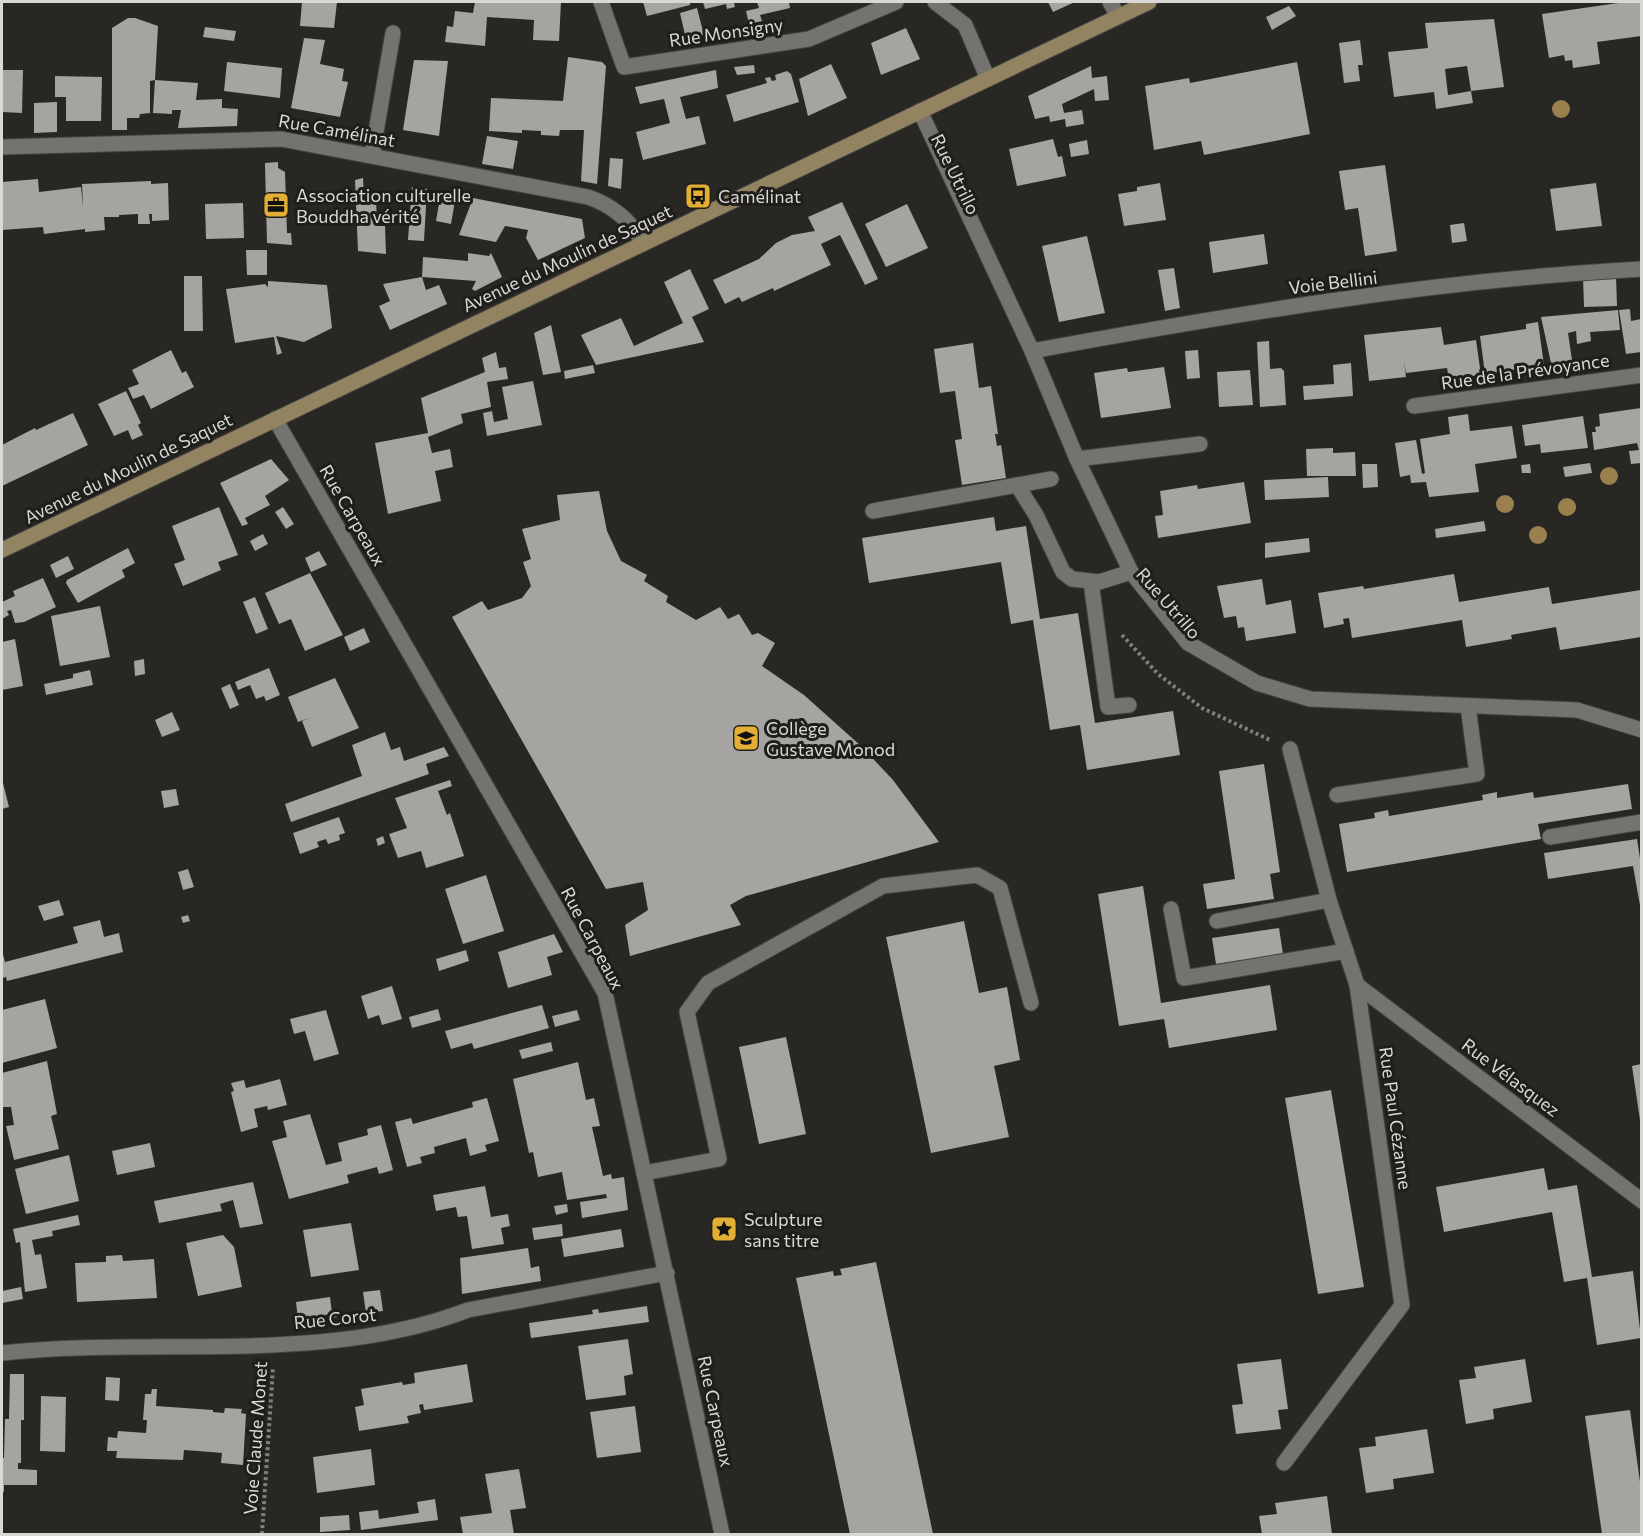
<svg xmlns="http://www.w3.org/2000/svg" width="1643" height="1536" font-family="Commissioner,sans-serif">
<rect width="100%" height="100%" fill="#292724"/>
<g fill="#a5a4a0">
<polygon points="302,2 337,2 334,28 300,26"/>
<polygon points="475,2 561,2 559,41 533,40 534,20 487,17 485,46 445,42 447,26 453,27 455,11 473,13"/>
<polygon points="643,2 690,2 690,5 647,16"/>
<polygon points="703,2 734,2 735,7 727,9 726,4 705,9"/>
<polygon points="757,2 789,2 790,8 760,15 762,21 749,24 746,11 759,8"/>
<polygon points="1048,2 1075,2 1053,12"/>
<polygon points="1625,2 1641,2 1641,36 1597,42 1600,64 1573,68 1572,60 1565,61 1564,55 1549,58 1542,14"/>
<polygon points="1289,6 1296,16 1272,30 1266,17"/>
<polygon points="697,8 704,35 686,39 680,13"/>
<polygon points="128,18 135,18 158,26 155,80 198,83 196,100 222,99 222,108 238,109 237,126 178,128 181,110 172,110 172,114 153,113 155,80 150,81 150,113 140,114 139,118 127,118 127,130 112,130 112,28"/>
<polygon points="1494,19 1504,87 1471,91 1467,66 1445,69 1448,95 1471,91 1473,103 1436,109 1434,92 1394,97 1388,52 1428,48 1425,23"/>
<polygon points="205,27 236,31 234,41 203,37"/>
<polygon points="906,28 920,59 881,75 871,43"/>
<polygon points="304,38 325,40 320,64 344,69 342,81 348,82 340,117 291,108"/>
<polygon points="1360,40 1363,65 1358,65 1360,81 1344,83 1339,43"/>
<polygon points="568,57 602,62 606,66 597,184 581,181 584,130 560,130 559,136 541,135 541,131 522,130 522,133 489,131 491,98 563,101"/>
<polygon points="414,60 448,61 439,136 403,130"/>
<polygon points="227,62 282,68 280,98 224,91"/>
<polygon points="1297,62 1310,134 1204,155 1201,141 1154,150 1145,86 1189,78 1190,83"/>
<polygon points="831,64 847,98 808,116 799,79"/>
<polygon points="754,65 755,73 737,75 734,67"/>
<polygon points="1091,66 1092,78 1107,76 1109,100 1095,101 1094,89 1062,104 1064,113 1082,110 1084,124 1066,127 1065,119 1050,122 1049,116 1035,119 1028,96"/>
<polygon points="2,70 23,70 22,113 2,112"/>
<polygon points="716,70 718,88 680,97 686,119 699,116 706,144 643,160 636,132 670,123 664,99 640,104 635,87"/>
<polygon points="787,71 791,74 799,102 734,122 726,95 767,83 765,78 770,77 772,81 776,80 775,75"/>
<polygon points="55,76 102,77 101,121 66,121 66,97 55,97"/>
<polygon points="57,102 57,132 34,133 34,103"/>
<polygon points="487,136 518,141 513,169 482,164"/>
<polygon points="1053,139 1058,157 1062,156 1066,176 1017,186 1009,149"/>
<polygon points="1087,140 1089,154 1071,157 1069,144"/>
<polygon points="610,158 623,159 621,189 608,186"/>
<polygon points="278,162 278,168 285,172 287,233 291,233 292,245 267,243 265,163"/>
<polygon points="1385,165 1397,251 1365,256 1358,208 1345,210 1339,171"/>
<polygon points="363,178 364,198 376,198 377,226 385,226 386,254 358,251 355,180"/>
<polygon points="38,179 39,192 81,187 83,207 82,184 151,181 151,184 168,183 169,220 152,221 152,214 149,214 150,224 138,224 138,214 119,215 119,217 104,217 105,230 85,232 85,229 44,234 43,227 2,230 2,182"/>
<polygon points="1160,183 1166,220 1124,226 1118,194 1137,191 1137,187"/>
<polygon points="1596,183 1602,226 1556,231 1550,189"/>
<polygon points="412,187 427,189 424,241 408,240"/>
<polygon points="441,192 456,195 451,224 436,221"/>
<polygon points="473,198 582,219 585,238 538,260 526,238 528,230 505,226 496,242 459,235"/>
<polygon points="842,202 878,279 865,285 840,235 821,244 831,265 774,291 773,288 742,302 739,297 725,304 713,280 759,259 776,243 792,235 815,231 808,217"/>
<polygon points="243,203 244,238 206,239 205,204"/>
<polygon points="907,204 928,248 886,267 865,224"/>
<polygon points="1464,223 1467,241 1452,243 1450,225"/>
<polygon points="1264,234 1268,264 1213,273 1209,242"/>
<polygon points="1087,236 1105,313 1059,322 1042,246"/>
<polygon points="246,250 267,250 267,275 247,275"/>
<polygon points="468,253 489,256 491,253 502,277 475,291 472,289 476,281 422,277 426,290 439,285 447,304 390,330 379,306 390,301 383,284 422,277 423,257 468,261"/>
<polygon points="1174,268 1180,308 1165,311 1158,270"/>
<polygon points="690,269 709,309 692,317 704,342 596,365 581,335 621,318 634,346 683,323 664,282"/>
<polygon points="1616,275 1617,306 1584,307 1583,277"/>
<polygon points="184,276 202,276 203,331 184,331"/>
<polygon points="268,281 327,285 332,328 304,342 276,336 282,353 277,355 274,337 235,343 226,289 265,284 268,287"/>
<polygon points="1630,309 1631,321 1641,319 1641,352 1626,354 1619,310"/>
<polygon points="1618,310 1620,330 1590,332 1591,341 1577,344 1576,331 1568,333 1572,360 1566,361 1566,365 1551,363 1541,317"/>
<polygon points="1538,322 1544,365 1485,374 1480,336 1526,329 1526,324"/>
<polygon points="551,325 561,372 543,375 534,333"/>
<polygon points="1441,327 1444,345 1476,340 1481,375 1449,379 1447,368 1406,373 1404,362 1406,377 1369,381 1364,335"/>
<polygon points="1269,341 1270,369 1281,368 1284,371 1286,405 1260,407 1257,342"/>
<polygon points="973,343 979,388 991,386 998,434 995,434 997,446 1001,445 1006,478 962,485 955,440 962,439 955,391 940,393 934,349"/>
<polygon points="171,350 182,373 186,371 194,387 151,409 144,395 133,399 128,388 139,384 132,370"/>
<polygon points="1198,350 1200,378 1187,379 1185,351"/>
<polygon points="496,352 499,368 506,367 508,379 487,382 491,407 461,414 463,423 428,437 432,453 450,449 453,467 435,471 441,501 388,514 375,443 428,433 421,398 485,372 482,358"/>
<polygon points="1351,363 1353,396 1304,400 1303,386 1334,384 1333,365"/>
<polygon points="593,365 595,373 565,379 564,371"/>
<polygon points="1164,367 1171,408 1101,418 1094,373 1127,368 1128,372"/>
<polygon points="1250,370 1253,405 1219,407 1217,372"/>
<polygon points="533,381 542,425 487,436 483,413 492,411 494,422 508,419 502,387"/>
<polygon points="126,391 141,423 138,425 143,435 132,440 128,430 114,436 98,404"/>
<polygon points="1641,408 1641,463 1631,464 1629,451 1639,450 1637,443 1594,450 1592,432 1596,432 1595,427 1600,426 1599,414"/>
<polygon points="73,413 88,445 2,486 2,445 35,428 36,430"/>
<polygon points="1468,414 1470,431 1512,426 1517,458 1475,464 1479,492 1429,497 1426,482 1411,483 1410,475 1400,477 1395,443 1416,440 1422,474 1425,473 1420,439 1450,434 1448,417"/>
<polygon points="1583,416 1588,448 1541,453 1540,444 1525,446 1522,425"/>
<polygon points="1333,448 1333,453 1355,452 1356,476 1307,476 1306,449"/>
<polygon points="271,459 289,480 265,496 270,505 245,518 248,524 242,526 220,483"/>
<polygon points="1590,463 1592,473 1565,477 1563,467"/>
<polygon points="1362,464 1377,464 1378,487 1363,488"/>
<polygon points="1530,464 1531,473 1522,473 1521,465"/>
<polygon points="1328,477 1329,497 1265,500 1264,480"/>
<polygon points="1244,482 1251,523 1158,538 1155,516 1163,515 1160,491 1197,485 1198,489"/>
<polygon points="599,491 607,531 621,561 647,575 644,581 668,596 666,602 696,620 720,607 728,619 739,614 752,635 758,633 775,643 762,666 804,695 861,746 893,780 939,842 746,896 730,905 741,925 630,956 625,925 648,910 643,882 606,889 452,617 482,601 488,610 522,598 531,586 523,562 531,559 522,529 560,520 557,495"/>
<polygon points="219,507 238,555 218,562 221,570 183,586 174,564 185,560 172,526"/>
<polygon points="283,507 294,524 286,529 275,512"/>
<polygon points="994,517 996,531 1026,526 1040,619 1078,613 1095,723 1173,711 1180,755 1087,770 1080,725 1050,730 1033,620 1011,624 1001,562 869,583 862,538"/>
<polygon points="1484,521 1486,531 1436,538 1435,529"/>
<polygon points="263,534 268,544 255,551 250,541"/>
<polygon points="1309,538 1310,552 1265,558 1265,543"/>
<polygon points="128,548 135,563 122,570 125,577 78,603 66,583 67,580"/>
<polygon points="319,551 327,565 311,572 305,558"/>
<polygon points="68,556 74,569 56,578 50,565"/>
<polygon points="310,573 343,635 305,651 291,619 279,624 265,593"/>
<polygon points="1454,574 1459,602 1549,587 1552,604 1641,590 1641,637 1560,650 1556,627 1511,635 1512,639 1466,647 1462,620 1352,638 1349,618 1343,619 1344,624 1324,628 1318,593 1363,586 1364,589"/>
<polygon points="43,578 56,607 24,622 15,623 11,610 7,611 9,615 2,619 2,602 15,596 13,591"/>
<polygon points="1262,579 1266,605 1291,600 1296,633 1246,641 1244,627 1238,628 1236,616 1224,618 1217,586"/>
<polygon points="255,597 268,629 256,634 243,602"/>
<polygon points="100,606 110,657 60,666 51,616"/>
<polygon points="364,628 370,642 350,651 344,637"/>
<polygon points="15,639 23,686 2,690 2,642"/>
<polygon points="144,659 145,674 135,676 134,661"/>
<polygon points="269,668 280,695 266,701 264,696 256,699 250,685 238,690 235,682"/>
<polygon points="90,670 93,685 46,695 44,684 73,678 73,674"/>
<polygon points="335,678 359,728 312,747 302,721 312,717 298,722 288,697"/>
<polygon points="230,684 239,705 230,709 221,688"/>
<polygon points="172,712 180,730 162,737 155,720"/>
<polygon points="385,732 391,750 400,747 404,761 444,747 449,756 426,764 429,774 291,822 285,804 362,776 352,745"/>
<polygon points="1264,764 1280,872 1270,874 1274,899 1207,909 1203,884 1235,879 1219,771"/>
<polygon points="2,779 9,807 2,809"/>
<polygon points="450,780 452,786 438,791 447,815 450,813 464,856 426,868 421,851 398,858 389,834 407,828 395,798"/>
<polygon points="1628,784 1632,809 1538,824 1541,839 1347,872 1339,824 1375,818 1374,813 1388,810 1389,816 1483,800 1482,795 1497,792 1497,798 1533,792 1534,798"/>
<polygon points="176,789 179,805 164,808 161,791"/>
<polygon points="339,817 345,833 339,835 340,840 328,844 326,839 317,842 319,847 300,854 293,833"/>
<polygon points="383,836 385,843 378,846 376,839"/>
<polygon points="1637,839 1641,865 1641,911 1633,866 1548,879 1544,853"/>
<polygon points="188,869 194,887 183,890 178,872"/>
<polygon points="486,875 504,931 463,944 445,889"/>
<polygon points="1143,886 1161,1003 1270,985 1277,1030 1169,1048 1164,1019 1119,1026 1098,894"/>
<polygon points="59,900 64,915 44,921 38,906"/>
<polygon points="188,915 190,921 183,923 181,917"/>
<polygon points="100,920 104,937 119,933 123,952 7,981 6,977 2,978 2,950 5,962 78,943 73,927"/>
<polygon points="964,921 979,993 1007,987 1020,1060 994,1066 1009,1137 931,1153 886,937"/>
<polygon points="1279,928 1283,954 1216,964 1212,938"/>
<polygon points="554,934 563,952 547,957 552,975 508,988 498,952"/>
<polygon points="466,950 469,961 439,971 436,959"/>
<polygon points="392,986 402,1019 382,1025 379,1015 368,1019 361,996"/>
<polygon points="45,999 57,1048 2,1063 2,1010"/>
<polygon points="542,1005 549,1028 474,1049 472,1043 451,1049 445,1031"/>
<polygon points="438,1009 441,1020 412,1028 409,1017"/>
<polygon points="326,1010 339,1054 314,1061 305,1031 294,1034 290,1019"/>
<polygon points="577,1010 580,1020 555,1027 552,1016"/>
<polygon points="786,1037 806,1134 759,1144 739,1047"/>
<polygon points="551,1042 553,1051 522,1059 519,1050"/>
<polygon points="47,1061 57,1114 51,1116 59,1149 14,1160 6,1126 14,1125 11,1107 2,1107 2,1073"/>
<polygon points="578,1062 586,1100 594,1098 600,1126 592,1127 603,1176 611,1174 612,1179 624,1177 628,1210 582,1218 580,1202 607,1198 606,1194 567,1200 562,1172 538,1177 533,1152 529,1153 513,1079"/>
<polygon points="1641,1064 1641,1120 1640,1120 1632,1066"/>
<polygon points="280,1079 287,1105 268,1110 267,1106 254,1109 258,1127 241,1132 231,1092 234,1091 231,1083 244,1080 246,1088"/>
<polygon points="1331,1090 1364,1287 1318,1294 1285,1098"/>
<polygon points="487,1098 499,1141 485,1145 487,1151 470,1156 466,1138 434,1147 435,1153 420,1157 422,1163 407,1167 395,1122 411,1118 413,1124 473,1107 472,1102"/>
<polygon points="310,1114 326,1165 342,1161 338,1143 368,1135 367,1129 381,1125 393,1170 379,1174 377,1167 347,1175 349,1183 289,1199 272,1141 287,1137 283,1121"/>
<polygon points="150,1143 155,1167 117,1175 112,1151"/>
<polygon points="69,1155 79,1201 26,1214 15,1169"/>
<polygon points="1544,1168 1548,1190 1577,1185 1592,1277 1633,1271 1641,1338 1597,1345 1587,1278 1564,1282 1552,1212 1444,1232 1436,1187"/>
<polygon points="253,1182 263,1224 240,1228 233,1200 220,1204 222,1211 159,1223 154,1201"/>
<polygon points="485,1186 491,1217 508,1214 510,1226 501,1228 504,1244 472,1249 467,1216 458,1217 456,1207 436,1211 433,1195"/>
<polygon points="567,1204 568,1212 556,1215 554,1206"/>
<polygon points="78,1215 80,1225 52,1231 53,1236 32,1240 35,1255 41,1254 47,1288 25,1292 20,1242 16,1243 13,1229"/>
<polygon points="351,1223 359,1270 311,1277 303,1230"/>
<polygon points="562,1224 563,1236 534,1240 532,1228"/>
<polygon points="621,1229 624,1247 564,1257 561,1239"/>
<polygon points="223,1235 234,1247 242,1287 198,1296 186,1243"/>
<polygon points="528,1248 531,1268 539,1266 541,1281 462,1294 460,1258"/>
<polygon points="122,1255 123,1261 154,1259 157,1298 77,1302 75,1263 106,1262 106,1256"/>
<polygon points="876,1262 933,1534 850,1534 796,1278 833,1271 834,1276 842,1275 840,1269"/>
<polygon points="21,1287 23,1299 2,1303 2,1291"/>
<polygon points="380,1290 383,1311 366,1313 363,1292"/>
<polygon points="330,1297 332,1313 336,1312 337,1317 332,1318 331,1314 298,1319 296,1302"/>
<polygon points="647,1306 649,1322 531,1338 529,1323 593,1314 592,1310 598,1309 599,1313"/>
<polygon points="628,1339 633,1374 624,1376 626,1395 586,1400 578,1346"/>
<polygon points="1281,1359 1288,1409 1278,1410 1281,1429 1236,1434 1232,1405 1243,1404 1237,1364"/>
<polygon points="1525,1359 1532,1402 1493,1409 1494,1419 1466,1424 1459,1380 1476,1378 1474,1367"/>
<polygon points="467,1364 473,1402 424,1410 423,1404 419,1405 421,1413 407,1416 409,1423 359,1431 355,1407 364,1405 361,1389 402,1382 403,1385 415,1383 414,1373"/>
<polygon points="10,1374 24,1374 24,1420 21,1420 21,1463 18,1463 18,1469 37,1470 37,1485 4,1485 4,1492 2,1492 2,1458 4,1458 5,1419 9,1419"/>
<polygon points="106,1377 120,1378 119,1401 105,1400"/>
<polygon points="152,1389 157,1389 156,1406 213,1410 213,1412 224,1413 225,1408 242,1409 241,1413 246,1414 243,1465 221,1463 222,1453 211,1452 184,1450 183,1460 116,1458 117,1451 107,1451 108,1437 117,1438 118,1431 146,1433 147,1420 143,1420 145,1394 151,1394"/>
<polygon points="41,1396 66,1397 65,1452 40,1451"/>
<polygon points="635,1406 641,1452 597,1458 590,1412"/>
<polygon points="1630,1410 1641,1489 1641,1534 1602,1534 1585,1416"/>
<polygon points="1427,1429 1434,1473 1393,1479 1394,1489 1366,1493 1359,1448 1376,1446 1375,1437"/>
<polygon points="371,1449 375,1485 317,1493 313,1457"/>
<polygon points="519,1469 526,1508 510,1510 514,1534 463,1534 460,1517 492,1513 485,1474"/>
<polygon points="1327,1496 1332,1534 1262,1534 1259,1516 1277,1514 1275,1503"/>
<polygon points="435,1499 438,1520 361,1530 359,1512 378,1510 379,1519 419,1513 417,1502"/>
<polygon points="349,1515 350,1530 320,1532 320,1517"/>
</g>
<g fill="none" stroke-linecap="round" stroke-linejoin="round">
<defs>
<g id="service">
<polyline points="372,155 393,33"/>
<path d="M1032,351C1233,314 1437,280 1642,269"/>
<polyline points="1414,406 1642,375"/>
<polyline points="1077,459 1200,444"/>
<polyline points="1017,485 1036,515 1063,572 1072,579 1099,582 1131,572"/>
<polyline points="873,511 1051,479"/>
<polyline points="1091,582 1108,707 1129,705"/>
<polyline points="1337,795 1477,774 1468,706"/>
<polyline points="1550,837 1642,822"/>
<polyline points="1171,909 1184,978 1346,951"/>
<polyline points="1217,921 1329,900"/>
<polyline points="644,1173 719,1159 687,1012 708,983 883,886 977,875 1000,888 1031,1003"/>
</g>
<g id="minor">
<polyline points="601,2 624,67 809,39 896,2"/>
<polyline points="935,2 965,25 988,79"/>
<polyline points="1110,2 1118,16"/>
<polyline points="920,111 1032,351 1077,459 1131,572 1188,643 1257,683 1310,699 1577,710 1642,730"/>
<path d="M2,147L281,139L588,197C614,206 629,220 644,243"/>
<polyline points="275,419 605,993 722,1534"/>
<polyline points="1357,985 1642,1201"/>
<path d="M2,1353C155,1336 322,1366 468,1310L667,1273"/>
<polyline points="1284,1463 1402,1305 1357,985 1329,900 1290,749"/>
</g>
<polyline id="secondary" points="2,550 1149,2"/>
</defs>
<use href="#service" stroke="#454442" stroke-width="17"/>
<use href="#minor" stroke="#454442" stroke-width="17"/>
<use href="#secondary" stroke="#454442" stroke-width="17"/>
<g stroke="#807f7d" stroke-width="4" stroke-dasharray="3 3" stroke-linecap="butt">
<polyline points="1122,635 1158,674 1202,708 1270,740"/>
<polyline points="262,1534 273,1368"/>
</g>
<use href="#service" stroke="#757370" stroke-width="15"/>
<use href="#minor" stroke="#757370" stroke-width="15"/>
<use href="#secondary" stroke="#928361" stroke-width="15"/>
</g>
<g fill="#99804c">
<circle cx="1561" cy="109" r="9"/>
<circle cx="1609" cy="476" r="9"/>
<circle cx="1505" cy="504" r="9"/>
<circle cx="1567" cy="507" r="9"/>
<circle cx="1538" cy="535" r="9"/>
</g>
<defs>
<symbol id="bus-square" viewBox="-11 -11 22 22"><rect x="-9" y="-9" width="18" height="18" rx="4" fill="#e2af34" stroke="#1f1e1b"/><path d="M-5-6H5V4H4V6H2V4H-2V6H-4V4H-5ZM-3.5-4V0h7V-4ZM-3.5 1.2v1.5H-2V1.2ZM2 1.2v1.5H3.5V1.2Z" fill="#111"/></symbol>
<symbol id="office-square" viewBox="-11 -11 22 22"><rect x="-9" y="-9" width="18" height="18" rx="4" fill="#e2af34" stroke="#1f1e1b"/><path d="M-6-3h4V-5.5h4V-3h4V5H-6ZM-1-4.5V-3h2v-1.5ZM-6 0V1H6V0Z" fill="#111"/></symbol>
<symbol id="school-square" viewBox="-11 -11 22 22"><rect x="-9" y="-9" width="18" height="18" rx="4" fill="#e2af34" stroke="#1f1e1b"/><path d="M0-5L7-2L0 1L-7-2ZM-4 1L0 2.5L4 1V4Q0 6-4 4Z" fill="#111"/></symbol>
<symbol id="sight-square" viewBox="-11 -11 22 22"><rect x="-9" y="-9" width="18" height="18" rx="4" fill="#e2af34" stroke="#1f1e1b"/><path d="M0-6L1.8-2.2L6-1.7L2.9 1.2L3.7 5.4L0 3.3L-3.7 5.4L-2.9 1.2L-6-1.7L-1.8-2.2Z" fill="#111"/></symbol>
</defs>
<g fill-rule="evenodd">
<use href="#bus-square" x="683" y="181" width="30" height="30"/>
<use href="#office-square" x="261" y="190" width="30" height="30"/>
<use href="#school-square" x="731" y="723" width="30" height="30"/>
<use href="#sight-square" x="709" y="1214" width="30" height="30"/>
</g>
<g text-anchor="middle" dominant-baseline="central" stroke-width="6" stroke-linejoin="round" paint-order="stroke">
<g font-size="18" fill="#d9d8d7" stroke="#1f1e1b">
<text transform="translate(726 32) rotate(-8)">Rue Monsigny</text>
<text transform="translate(337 130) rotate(10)">Rue Camélinat</text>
<text transform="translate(956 174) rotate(64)">Rue Utrillo</text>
<text transform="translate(567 258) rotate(-25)">Avenue du Moulin de Saquet</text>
<text transform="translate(1333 282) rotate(-7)">Voie Bellini</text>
<text transform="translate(1525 371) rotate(-8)">Rue de la Prévoyance</text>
<text transform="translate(128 468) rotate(-26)">Avenue du Moulin de Saquet</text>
<text transform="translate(353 515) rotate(60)">Rue Carpeaux</text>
<text transform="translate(1169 603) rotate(49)">Rue Utrillo</text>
<text transform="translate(593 938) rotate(62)">Rue Carpeaux</text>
<text transform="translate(1511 1077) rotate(37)">Rue Vélasquez</text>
<text transform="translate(1396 1118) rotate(82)">Rue Paul Cézanne</text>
<text transform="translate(335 1318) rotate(-6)">Rue Corot</text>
<text transform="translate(716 1411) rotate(78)">Rue Carpeaux</text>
<text transform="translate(255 1438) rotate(-86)">Voie Claude Monet</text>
</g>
<g font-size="18" fill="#d9d8d7" stroke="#1f1e1b" text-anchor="start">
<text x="296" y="195">Association culturelle<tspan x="296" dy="21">Bouddha vérité</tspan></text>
<text x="718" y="196">Camélinat</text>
<text x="766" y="728">Collège<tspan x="766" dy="21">Gustave Monod</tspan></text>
<text x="744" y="1219">Sculpture<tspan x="744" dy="21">sans titre</tspan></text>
</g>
</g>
<rect width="1643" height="1536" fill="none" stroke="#d9d8d7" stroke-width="6"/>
</svg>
